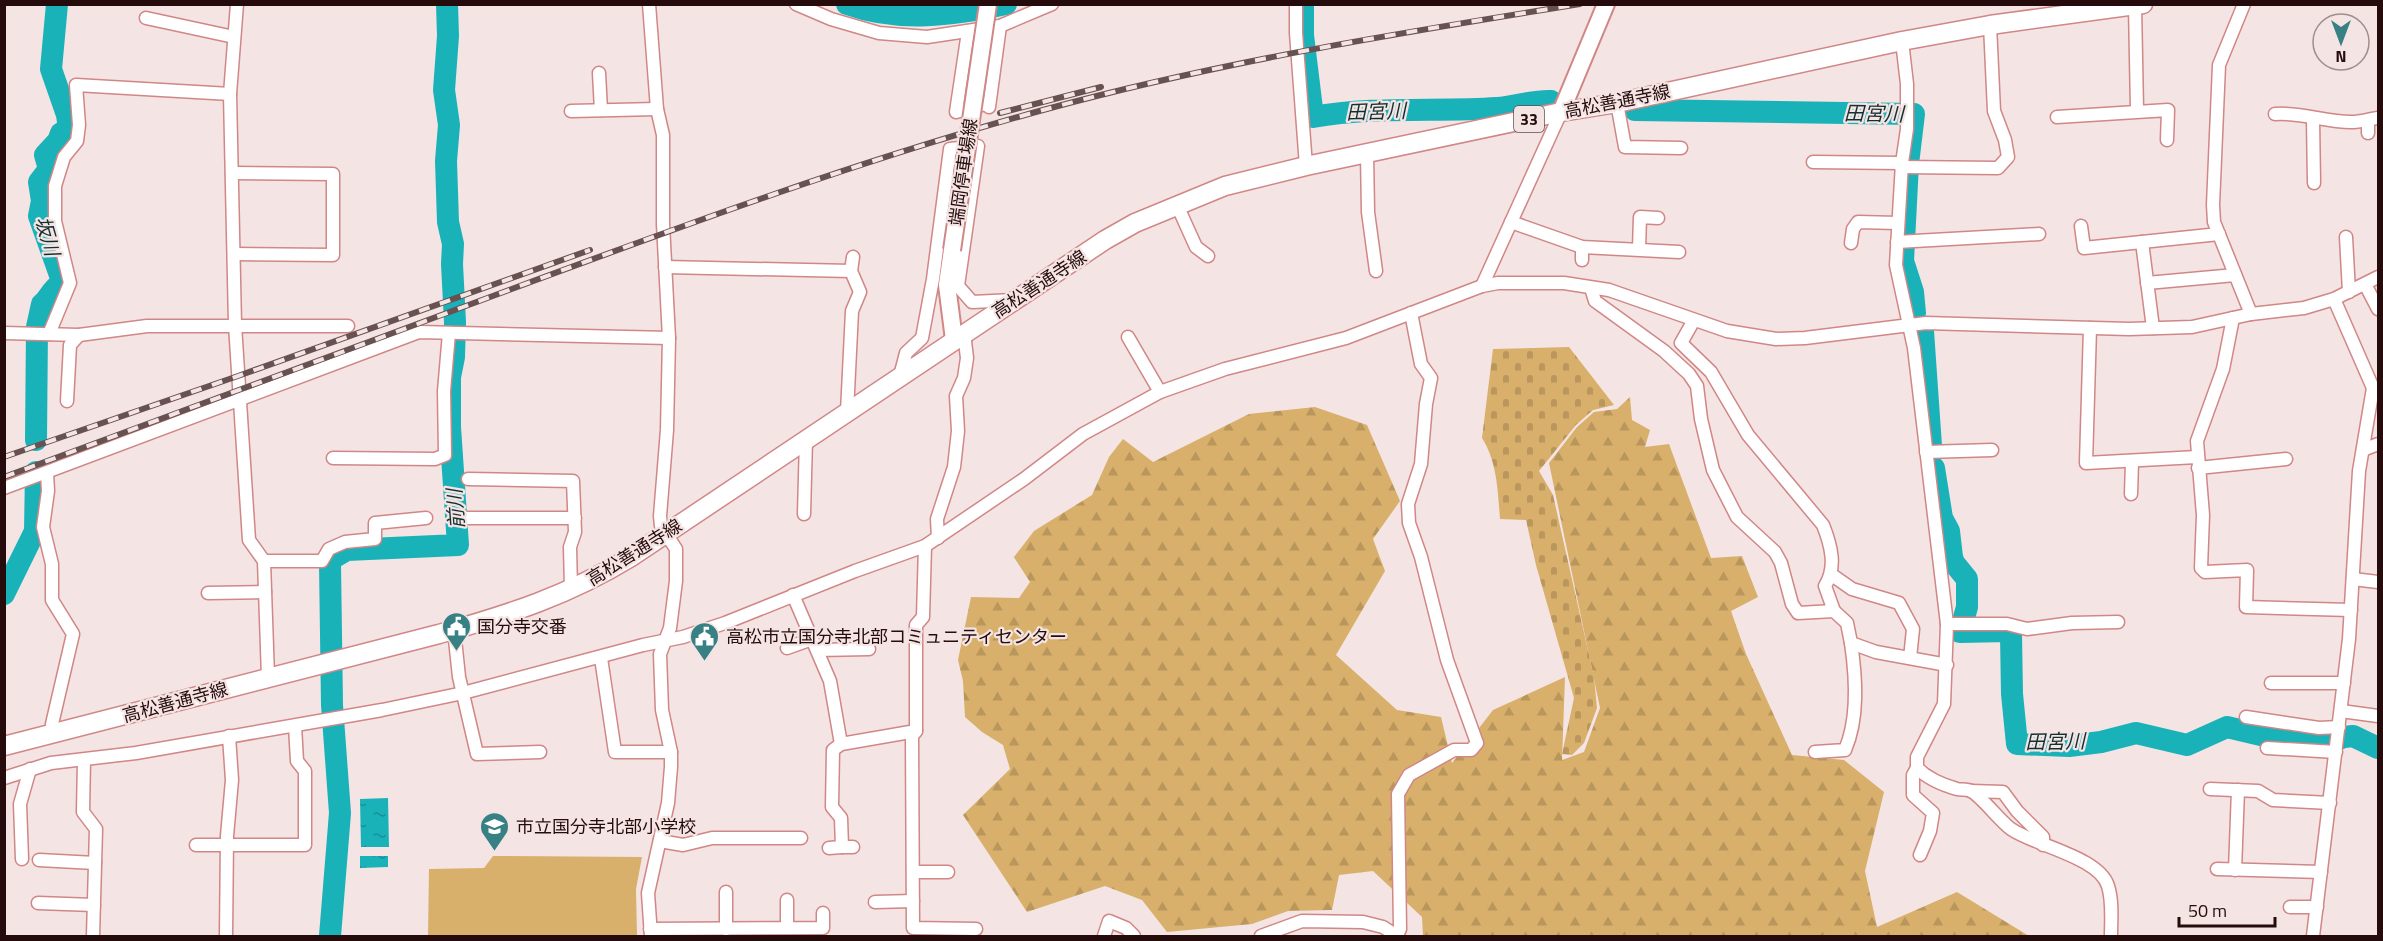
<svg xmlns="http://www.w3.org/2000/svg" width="2383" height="941" font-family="'Titillium Web','Noto Sans JP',sans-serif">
<defs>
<pattern id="forest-firs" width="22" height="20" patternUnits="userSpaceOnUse" patternTransform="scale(1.5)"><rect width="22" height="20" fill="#d8b06b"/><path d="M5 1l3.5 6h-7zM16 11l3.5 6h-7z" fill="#b9965c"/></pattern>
<pattern id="cemetery-stones" width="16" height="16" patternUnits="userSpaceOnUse" patternTransform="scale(1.5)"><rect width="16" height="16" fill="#d8b06b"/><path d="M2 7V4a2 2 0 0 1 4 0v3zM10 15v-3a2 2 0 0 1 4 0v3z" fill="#b9965c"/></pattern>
<pattern id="water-ripples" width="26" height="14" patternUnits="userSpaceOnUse" patternTransform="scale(1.5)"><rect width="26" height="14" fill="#1ab2b9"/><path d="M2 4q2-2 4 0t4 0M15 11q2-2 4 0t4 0" fill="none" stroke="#178f95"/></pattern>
</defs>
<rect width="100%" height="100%" fill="#f4e4e3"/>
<polygon fill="#d8b06b" points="493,856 642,857 636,889 637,936 428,936 429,869 484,868"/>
<polygon fill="url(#forest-firs)" points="1630,397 1632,420 1650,430 1645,447 1669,444 1711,558 1742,556 1758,597 1731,611 1746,654 1792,755 1844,760 1884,792 1865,871 1877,927 1957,892 2029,936 1423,936 1422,917 1373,871 1339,875 1332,910 1288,911 1252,924 1167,932 1142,900 1105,886 1027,912 963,815 1010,769 1003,745 982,732 965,717 963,681 958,660 971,597 1019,598 1030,582 1014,557 1034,531 1092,495 1109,457 1123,439 1153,462 1249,414 1315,407 1367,425 1400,501 1373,539 1385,571 1336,655 1397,710 1441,717 1452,763 1493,710 1565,677 1562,760 1584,752 1600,708 1549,463 1577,427 1594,412 1617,409"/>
<path fill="url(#cemetery-stones)" d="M1569,347L1614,405L1593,410L1576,425L1539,471L1553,495L1594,677L1597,708L1584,743L1572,755L1562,754L1574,698L1536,565L1526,520L1500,519C1498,492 1497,461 1482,438L1493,349Z"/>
<g fill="url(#water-ripples)">
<polygon points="388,798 389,847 361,847 360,799"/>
<polygon points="360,856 388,856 388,867 360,868"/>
</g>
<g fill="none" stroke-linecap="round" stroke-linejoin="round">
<g stroke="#1ab2b9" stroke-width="22">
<path d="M847,4C899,23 954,15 1006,4"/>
<path d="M1303,4V35L1313,117C1374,106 1436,112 1497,108C1515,107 1532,100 1551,101"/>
<polyline points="1635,110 1914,114 1908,164 1903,261 1913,292 1915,313"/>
<polyline points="1923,331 1931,446"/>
<path d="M36,440L37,327L42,304C49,299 51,290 59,285L61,278L39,216L42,201L39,182L49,169L45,155L58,141L61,133L69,129L67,115L51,69L57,4"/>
<polyline points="1934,468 1942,518 1949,531 1952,557 1954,563 1967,579 1967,607 1960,632 2008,631 2011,635 2012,694 2017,744 2069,746 2101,742 2136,733 2187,745 2227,727 2295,743 2331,742 2344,737 2353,736 2378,748"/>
<polyline points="4,594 35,531 36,472"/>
<polyline points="330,936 340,813 332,705 330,564 333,558 347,550 458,545 450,427 450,377 454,357 455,322 452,264 453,244 448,222 446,161 449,125 444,90 448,36 447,4"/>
</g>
<defs>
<g id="minor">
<polyline points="237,4 230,94 235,325 249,540 264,561 268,677"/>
<polyline points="649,4 657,109 663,135 663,224 669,338 667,430 660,516 661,526 676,549 676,581 670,628 660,654 662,710 671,752 671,767 668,803 648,893 651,936"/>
<polyline points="796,4 831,19 879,33 927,37 1000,26 1052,4"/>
<polyline points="1296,4 1296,33 1306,166"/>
<polyline points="2244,4 2219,65 2213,205 2214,222 2251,314"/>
<polyline points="2135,6 2137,110"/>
<polyline points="146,18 234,37"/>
<polyline points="968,32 956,112 989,103"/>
<path d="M1902,41L1907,84V129L1902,163L1896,265L1914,348L1947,624L1944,704L1917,757V768C1928,779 1943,785 1957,789C1961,790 1967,789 1971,791C1981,796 2000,821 2011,829C2036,846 2099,857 2108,886C2113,902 2111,920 2111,936"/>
<polyline points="599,73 601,110"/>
<polyline points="1617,103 1625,147 1681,148"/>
<polyline points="989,107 1000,26"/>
<polyline points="571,111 657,109"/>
<path d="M2275,114C2301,112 2325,122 2351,122C2361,122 2369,119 2378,118"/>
<polyline points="2057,117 2168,110 2167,140"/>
<polyline points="2313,119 2314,183"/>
<polyline points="2368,121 2368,133"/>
<polyline points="1367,153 1368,212 1376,271"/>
<polyline points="1813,162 1902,163"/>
<polyline points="1901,167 1998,168 2008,157 2005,140 1994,111 1990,25"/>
<polyline points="232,173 333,174 333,255 234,254"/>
<polyline points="1177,205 1196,247 1208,256"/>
<polyline points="1511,222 1582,247 1679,252"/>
<polyline points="2081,226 2084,248 2219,234"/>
<polyline points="2346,237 2349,292"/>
<polyline points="1897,242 2039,234"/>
<polyline points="2142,242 2153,328"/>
<polyline points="1851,243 1853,229 1858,222 1898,223"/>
<polyline points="1639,249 1640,217 1658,218"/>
<polyline points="1582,260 1582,247"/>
<polyline points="665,267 851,271"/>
<polyline points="2147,283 2235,275"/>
<polyline points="2365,284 2378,309"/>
<polyline points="1482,286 1561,112"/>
<polyline points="1591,288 1595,301 1664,351 1689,374 1697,386 1701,419 1713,470 1737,517 1775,552 1781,563 1792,604 1798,613 1834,611 1847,623 1851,643 1876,652 1947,665"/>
<polyline points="2233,318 2223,369 2197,441 2203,515 2201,568 2205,572 2247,570 2246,607 2351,610"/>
<path d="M1694,320L1681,343L1711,372L1748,435L1823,525C1831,545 1837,567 1825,586L1834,611"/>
<polyline points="2090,328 2086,463 2197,457"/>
<polyline points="4,333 79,335 147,326 348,326"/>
<polyline points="49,334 70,283 55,221 55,186 64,157 77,141 79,125 76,85 230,94"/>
<polyline points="1128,337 1160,392"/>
<polyline points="900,376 906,353 922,338 933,279 950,149 978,146 958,286 972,302 1013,300"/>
<polyline points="67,401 70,345 79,335"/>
<polyline points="847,412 852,311 860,292 851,271 853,257"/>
<polyline points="2363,450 2378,444"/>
<polyline points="1926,452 1992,450"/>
<polyline points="333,458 435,459 445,455 444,391 449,333"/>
<polyline points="2198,468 2286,459"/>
<polyline points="47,473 48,491 43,527 52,564 52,600 73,634 52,724 54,734"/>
<polyline points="468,479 573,481 575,532 570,547 571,589"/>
<polyline points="4,488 419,332 669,338"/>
<polyline points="2131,494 2132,462"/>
<polyline points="804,514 806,439"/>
<polyline points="461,518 575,518"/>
<polyline points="938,538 937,519 954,467 958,431 956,396 964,378 967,358 964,333"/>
<polyline points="925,546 923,617 916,625 916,731 912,736 913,928 976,929"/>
<polyline points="264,561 322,561 329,549 345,542 375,539 375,523 426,518"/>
<polyline points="1832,575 1852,589 1899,603 1913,629 1910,658"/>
<polyline points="2353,579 2378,582"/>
<polyline points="208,593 265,592"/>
<polyline points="793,595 830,681 841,744 916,731"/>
<polyline points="1947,624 2007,624 2027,629 2072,623 2118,622"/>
<polyline points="454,630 459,677 477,754 540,752"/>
<polyline points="787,648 812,639"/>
<polyline points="817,650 869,649"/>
<polyline points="601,658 615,752 671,752"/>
<polyline points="2271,683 2344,683"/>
<polyline points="2341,711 2378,716"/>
<polyline points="2246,717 2319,728 2339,727"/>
<polyline points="841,744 833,750 832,807 841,818 842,847 853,847"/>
<polyline points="2267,748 2336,752"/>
<path d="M1815,752L1845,750C1859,718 1856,677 1851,643"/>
<polyline points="84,760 83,812 96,829 93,936"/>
<polyline points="1917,768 1913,775 1913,795 1933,813 1930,831 1920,855"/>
<polyline points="4,778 51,763 136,753 382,710 463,693 643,645 683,637 725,623 855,571 925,546 1024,479 1083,434 1160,392 1225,369 1346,338 1482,286 1498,283 1564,283 1609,290 1727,331 1776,339 1805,338 1926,323 2129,329 2192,327 2251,314 2304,308 2334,299 2378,277"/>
<polyline points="2210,789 2258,791 2273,800 2330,803"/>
<polyline points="1971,791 2003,792 2017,811 2043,837 2043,845"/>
<polyline points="660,841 683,845 712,838 801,838"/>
<polyline points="196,845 305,845 305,771 297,761 295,726"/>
<polyline points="829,848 842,847"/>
<polyline points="22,859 20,804 30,769"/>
<polyline points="39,860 95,863"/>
<polyline points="2217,869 2321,872"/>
<polyline points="2235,870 2238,790"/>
<polyline points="913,872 948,872"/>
<polyline points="726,892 726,929"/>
<polyline points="787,900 787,928"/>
<polyline points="875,902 913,901"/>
<polyline points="38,903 94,905"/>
<polyline points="2290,907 2317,907"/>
<polyline points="650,929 823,928 823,913"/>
<polyline points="226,936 227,836 232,780 229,736"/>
<polyline points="1104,936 1109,921 1126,928 1134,936"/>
<polyline points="1261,936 1302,921 1363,922 1383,927 1397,936"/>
<polyline points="1397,936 1400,929 1398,794 1409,775 1454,750 1471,750 1477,743 1447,660 1421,557 1409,523 1408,504 1421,464 1426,404 1431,378 1421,364 1411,313"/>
<polyline points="2313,936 2349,639 2359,471 2373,388 2334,299"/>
</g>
<g id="secondary">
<polyline points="1561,112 1606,4"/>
<polyline points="952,250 947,285 954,340"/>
</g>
<path id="primary" d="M4,746L439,634C510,614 567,596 631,557L1105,240L1135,223L1225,186L1306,166L1561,112L1617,103L1902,41L1990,25L2143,4"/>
</defs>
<use href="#minor" stroke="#d08786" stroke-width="15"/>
<use href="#secondary" stroke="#d08786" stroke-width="20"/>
<use href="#primary" stroke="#d08786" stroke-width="21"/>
<use href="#minor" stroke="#fff" stroke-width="12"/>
<use href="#secondary" stroke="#fff" stroke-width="16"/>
<use href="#primary" stroke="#fff" stroke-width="18"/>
<defs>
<g id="rail">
<polyline points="1000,113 1101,87"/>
<polyline points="4,457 238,376 590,250"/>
<path d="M4,477C157,420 310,364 463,307C655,236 846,164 1043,110C1219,62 1399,33 1580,4"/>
</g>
</defs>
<use href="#rail" stroke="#685151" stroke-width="6"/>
<use href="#rail" stroke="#f4e4e3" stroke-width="4" stroke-dasharray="11" stroke-linecap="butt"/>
<defs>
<polyline id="secondary-bridge" points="952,250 988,4"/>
</defs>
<use href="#secondary-bridge" stroke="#d08786" stroke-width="20" stroke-linecap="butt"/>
<use href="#secondary-bridge" stroke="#fff" stroke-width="16"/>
</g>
<defs>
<symbol id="civic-pin" viewBox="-11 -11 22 30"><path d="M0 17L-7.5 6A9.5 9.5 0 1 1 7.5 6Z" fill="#378084" stroke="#f4e4e3"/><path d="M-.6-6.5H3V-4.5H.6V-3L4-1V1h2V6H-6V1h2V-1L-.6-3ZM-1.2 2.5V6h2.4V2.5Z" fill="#fff"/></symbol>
<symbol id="school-pin" viewBox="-11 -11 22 30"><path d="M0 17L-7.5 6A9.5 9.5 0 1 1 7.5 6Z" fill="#378084" stroke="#f4e4e3"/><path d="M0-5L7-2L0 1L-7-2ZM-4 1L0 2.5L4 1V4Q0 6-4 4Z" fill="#fff"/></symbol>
</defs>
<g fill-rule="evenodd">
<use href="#civic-pin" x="440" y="610" width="33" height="45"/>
<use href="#civic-pin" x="688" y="620" width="33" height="45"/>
<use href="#school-pin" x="478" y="810" width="33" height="45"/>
</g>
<g text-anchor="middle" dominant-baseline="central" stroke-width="4.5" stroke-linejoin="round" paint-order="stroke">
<rect fill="#f4e4e3" stroke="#634c4c" stroke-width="1.5" x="1514" y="106" width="30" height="26" rx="4.5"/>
<g font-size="16" font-weight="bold" fill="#250b0c">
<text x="1529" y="119">33</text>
</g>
<g font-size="18" fill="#250b0c" stroke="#f4e4e3">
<text transform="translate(1617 101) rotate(-11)">高松善通寺線</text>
<text transform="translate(963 172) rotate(-82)">端岡停車場線</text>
<text transform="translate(1039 284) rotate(-33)">高松善通寺線</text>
<text transform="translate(634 552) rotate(-32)">高松善通寺線</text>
<text transform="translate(175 702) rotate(-15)">高松善通寺線</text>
</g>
<g font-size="18" fill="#250b0c" stroke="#f4e4e3" text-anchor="start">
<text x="477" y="626">国分寺交番</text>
<text x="726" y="636">高松市立国分寺北部コミュニティセンター</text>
<text x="516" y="826">市立国分寺北部小学校</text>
</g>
<g font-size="20" font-style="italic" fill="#133031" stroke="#f4e4e3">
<text transform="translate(1376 111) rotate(-2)">田宮川</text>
<text transform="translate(1874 113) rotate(1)">田宮川</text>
<text transform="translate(48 236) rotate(74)">坂川</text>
<text transform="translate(455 509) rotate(-94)">前川</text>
<text transform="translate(2055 741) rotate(-1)">田宮川</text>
</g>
</g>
<rect width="2383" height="941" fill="none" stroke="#250b0c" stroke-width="12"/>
<g transform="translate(2341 42) rotate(180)"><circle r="28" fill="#f4e4e3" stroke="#a18d8d" stroke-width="1.5"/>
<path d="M0-4.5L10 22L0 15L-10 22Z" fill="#378084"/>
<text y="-9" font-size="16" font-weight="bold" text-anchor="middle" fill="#250b0c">N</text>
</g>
<path d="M2179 917v9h96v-9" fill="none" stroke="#250b0c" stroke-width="3"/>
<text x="2188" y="917" font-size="18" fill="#250b0c" stroke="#f4e4e3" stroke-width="4.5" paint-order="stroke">50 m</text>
</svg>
